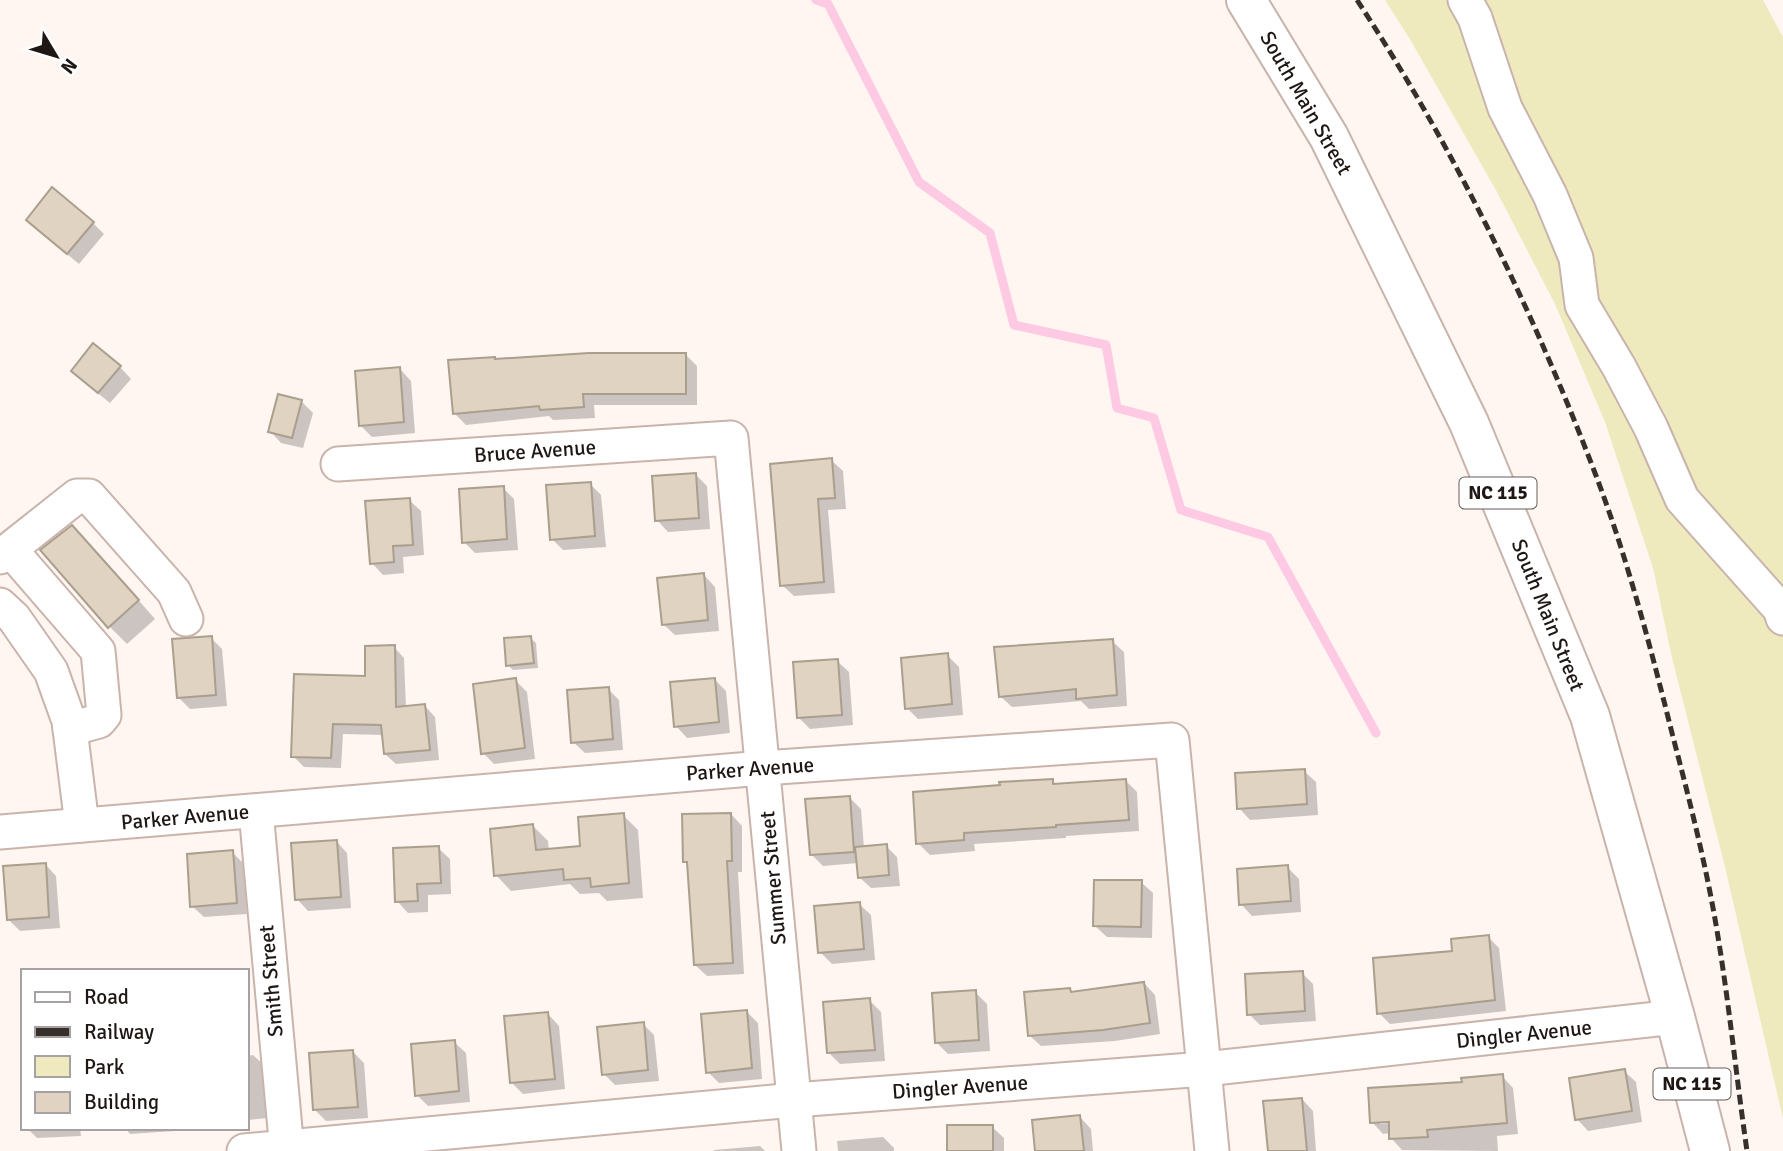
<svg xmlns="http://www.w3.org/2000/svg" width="1783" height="1151" font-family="Signika,sans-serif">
<rect width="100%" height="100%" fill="#fff6f2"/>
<polygon fill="#eeeabd" points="1385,0 1763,0 1783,37 1783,1119 1725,867 1672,658 1653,568 1605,422 1555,304 1497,192 1411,41"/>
<g fill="#0003" fill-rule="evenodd">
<polygon points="93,223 104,234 79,264 39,231"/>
<polygon points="685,354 697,366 697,405 594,405 595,418 553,420 549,416 466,425 454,413 497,361"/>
<polygon points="120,367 131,379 110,403 84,382"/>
<polygon points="400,369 411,381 415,433 372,437 360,425"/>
<polygon points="301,401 313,413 303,448 281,443 270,431"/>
<polygon points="831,460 843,471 846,509 828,510 835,593 794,596 782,585"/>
<polygon points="696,475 707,486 710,529 668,532 657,520"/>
<polygon points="590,484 601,495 606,547 563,550 552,539"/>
<polygon points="503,488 514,499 518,550 475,553 464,542"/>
<polygon points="409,500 421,511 424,555 403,557 404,573 383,575 372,563"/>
<polygon points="89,544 155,619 127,644 110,627 42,550"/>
<polygon points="704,575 715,587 719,631 675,635 663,624"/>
<polygon points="211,638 222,649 227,706 190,709 178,697"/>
<polygon points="530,638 536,643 538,668 513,670 508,665"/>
<polygon points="1112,641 1124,652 1127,706 1089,709 1081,701 1012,707 1000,696"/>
<polygon points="394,647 404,658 406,708 425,706 435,717 439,760 396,764 385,754 384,735 343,734 341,768 304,767 293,756"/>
<polygon points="947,655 959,667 963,715 918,719 907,708"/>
<polygon points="837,661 849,672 853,725 810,729 798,717"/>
<polygon points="515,680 527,692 535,759 494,764 483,753"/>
<polygon points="715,680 726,691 730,733 687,738 676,726"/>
<polygon points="608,689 619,700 623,750 585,753 573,742"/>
<polygon points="1304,771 1316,782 1318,815 1250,820 1239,808"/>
<polygon points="1053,781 1057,785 1126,781 1137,792 1139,831 1066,836 1066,838 974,844 975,851 930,855 918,843"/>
<polygon points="850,798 861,809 864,848 886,846 897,857 900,886 871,888 859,877 858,863 823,866 811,854"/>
<polygon points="731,814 742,826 742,872 738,872 744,974 707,976 695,965 689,866 685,861"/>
<polygon points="623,815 638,830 643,898 607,901 599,893 580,894 570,884 511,891 496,875 533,826 548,841 549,851 581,848"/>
<polygon points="336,841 347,853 351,908 308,911 297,899"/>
<polygon points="438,848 450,859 451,894 428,895 428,912 408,913 397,901"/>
<polygon points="232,852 243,863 247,914 204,917 192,906"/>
<polygon points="45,864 56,876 60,928 20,931 8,919"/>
<polygon points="1287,867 1299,879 1301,912 1252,916 1241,904"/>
<polygon points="1141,882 1153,893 1152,938 1107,937 1095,926"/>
<polygon points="859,904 871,915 875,960 832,964 820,952"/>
<polygon points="1488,937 1499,948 1506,1011 1390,1024 1379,1013 1454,953"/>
<polygon points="1302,973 1313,984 1316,1021 1260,1025 1249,1014"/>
<polygon points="1144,983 1155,995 1160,1034 1115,1041 1041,1046 1029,1035 1070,990 1073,993"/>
<polygon points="975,992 987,1004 990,1051 948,1054 936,1042"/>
<polygon points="869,1000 881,1012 885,1061 840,1064 829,1053"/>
<polygon points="746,1011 758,1023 762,1079 719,1083 708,1072"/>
<polygon points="548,1014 559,1026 565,1089 523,1094 511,1082"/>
<polygon points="643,1024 654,1035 659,1081 615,1085 604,1074"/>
<polygon points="454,1042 466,1053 470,1102 428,1106 417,1095"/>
<polygon points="353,1052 364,1063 368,1118 326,1121 315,1110"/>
<polygon points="253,1055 265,1066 269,1118 247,1120 247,1056"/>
<polygon points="1624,1071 1636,1082 1642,1122 1588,1131 1577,1119"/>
<path d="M1502,1076L1513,1088L1518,1134L1497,1136L1498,1151L1402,1150L1391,1138V1133L1383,1134L1372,1122L1464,1084ZM1397,1120V1123L1380,1124V1121Z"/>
<polygon points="1302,1099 1313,1111 1316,1151 1269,1151"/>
<polygon points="1080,1117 1091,1129 1093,1151 1037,1151"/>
<polygon points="992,1127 1004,1138 1004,1151 949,1151"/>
<polygon points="27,1128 80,1128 81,1136 37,1138"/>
<polygon points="125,1128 175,1128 175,1131 130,1134"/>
<polygon points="883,1137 894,1148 894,1151 838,1151 837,1141"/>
<polygon points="760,1146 765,1151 714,1151 714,1150"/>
</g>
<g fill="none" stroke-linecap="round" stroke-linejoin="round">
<polyline stroke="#fdc9e3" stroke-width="9" points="816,0 828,4 919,182 990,233 1014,325 1106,345 1117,408 1154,418 1181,510 1268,537 1376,733"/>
</g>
<g fill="#e0d3c2" stroke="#aa9e8d" stroke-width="2">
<polygon points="52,187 94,222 67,254 26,220"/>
<polygon points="93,343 121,366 98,393 71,371"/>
<polygon points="589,353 686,353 686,394 583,394 584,407 540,410 539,406 453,414 448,360 495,357 495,359"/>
<polygon points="400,367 404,422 359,426 355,371"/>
<polygon points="278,394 302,400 292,438 268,432"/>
<polygon points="832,458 835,498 818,499 824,582 780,586 770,464"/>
<polygon points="696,473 699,518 655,521 652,476"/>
<polygon points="591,482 595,536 550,540 546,485"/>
<polygon points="504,486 507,539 462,543 459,489"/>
<polygon points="410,498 413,545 393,546 394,562 370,564 365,501"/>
<polygon points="72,525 139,600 108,628 40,550"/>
<polygon points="704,573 708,620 662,625 657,578"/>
<polygon points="212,636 216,695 177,698 172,639"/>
<polygon points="531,636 534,663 506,666 504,638"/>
<polygon points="1113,639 1117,695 1076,699 1076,689 999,697 994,647"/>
<polygon points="395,645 396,707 425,704 430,750 384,754 381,725 333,724 331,758 291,757 294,674 365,676 365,646"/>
<polygon points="948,653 952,704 905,709 901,658"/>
<polygon points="838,659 842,715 797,718 793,662"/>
<polygon points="516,678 525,748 481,754 473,684"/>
<polygon points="715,678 719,722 674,727 670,682"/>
<polygon points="609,687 613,739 571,743 567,690"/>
<polygon points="1305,769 1307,804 1237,809 1235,773"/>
<polygon points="1053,779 1053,784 1126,779 1129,820 1056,825 1056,827 964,833 964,840 916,844 913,792 1000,785 999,782"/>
<polygon points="850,796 854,852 810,855 805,799"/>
<polygon points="624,813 629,883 591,887 590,878 564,880 563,869 494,876 490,829 533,824 536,850 580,846 578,817"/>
<polygon points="731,813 732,861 727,861 733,963 694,965 687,862 683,862 682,814"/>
<polygon points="337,840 341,897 295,900 291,843"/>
<polygon points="887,844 889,875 858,878 855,847"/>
<polygon points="439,846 441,883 417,884 418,901 395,902 393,848"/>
<polygon points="233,850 237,903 190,907 187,854"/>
<polygon points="46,863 49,917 7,920 3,866"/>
<polygon points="1288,865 1291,901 1239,905 1237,869"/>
<polygon points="1094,880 1142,880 1141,927 1093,926"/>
<polygon points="860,902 864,949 818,953 814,906"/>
<polygon points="1489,935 1495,1000 1377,1014 1373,958 1452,951 1451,939"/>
<polygon points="1303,971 1305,1011 1247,1015 1245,974"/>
<polygon points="1144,982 1150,1023 1103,1030 1028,1036 1024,992 1070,988 1071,992"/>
<polygon points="976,990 979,1040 935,1043 932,993"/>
<polygon points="870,998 875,1050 827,1053 823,1002"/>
<polygon points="747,1010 752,1068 706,1073 701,1014"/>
<polygon points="548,1012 555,1079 510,1083 504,1016"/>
<polygon points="644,1022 648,1070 602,1075 597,1027"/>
<polygon points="455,1040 459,1091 415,1096 411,1044"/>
<polygon points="353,1050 358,1107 313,1110 309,1053"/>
<polygon points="1625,1069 1632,1111 1575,1120 1569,1078"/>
<polygon points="1503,1074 1507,1123 1427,1130 1428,1137 1389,1139 1389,1122 1370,1123 1368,1088 1462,1082 1461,1078"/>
<polygon points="1302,1098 1307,1151 1268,1151 1263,1101"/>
<polygon points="1080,1115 1084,1151 1035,1151 1032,1120"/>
<rect x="947" y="1125" width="46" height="26"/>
</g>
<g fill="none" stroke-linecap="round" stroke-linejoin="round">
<defs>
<g id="minor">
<polyline points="1465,0 1475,18 1505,108 1550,195 1576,258 1582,305 1619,367 1651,428 1682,499 1780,609 1783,618"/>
<polyline points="338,464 731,438 799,1151"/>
<polyline points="5,553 77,496 89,496 174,592 186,619"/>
<polyline points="0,557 5,553 14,554 98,651 104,715 99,721 70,729"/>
<polyline points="0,605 14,618 51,671 69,721 82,825"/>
<polyline points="256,811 287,1151"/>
<polyline points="0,832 763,768 1172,740 1212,1151"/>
<polyline points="244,1151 794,1100 1205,1069 1675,1017"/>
</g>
<polyline id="major" points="1246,0 1329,137 1469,423 1590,716 1675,1017 1710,1151"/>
</defs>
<use href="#minor" stroke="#c9b4ab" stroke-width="37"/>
<use href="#major" stroke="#c9b4ab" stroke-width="42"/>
<use href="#minor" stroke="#fff" stroke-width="33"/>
<use href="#major" stroke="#fff" stroke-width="38"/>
<path stroke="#362f2c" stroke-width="5" stroke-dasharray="10 5" stroke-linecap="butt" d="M1357,0C1454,148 1532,308 1595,473C1627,557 1650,645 1672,733C1690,802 1708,872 1719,943C1730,1012 1737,1082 1747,1151"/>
</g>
<g text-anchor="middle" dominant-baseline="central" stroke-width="7" stroke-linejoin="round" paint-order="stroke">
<g fill="#fff" stroke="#625d5a" stroke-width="2">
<rect x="1459.5" y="477.5" width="77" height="31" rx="5"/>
<rect x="1653.5" y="1068.5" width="77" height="31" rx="5"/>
</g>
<g font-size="19" font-weight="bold" fill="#1e1714">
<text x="1498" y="493">NC 115</text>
<text x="1692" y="1084">NC 115</text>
</g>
<g font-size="21" fill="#1e1714" stroke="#fff">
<text transform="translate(1306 103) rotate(60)">South Main Street</text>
<text transform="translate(535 451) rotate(-4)">Bruce Avenue</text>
<text transform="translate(1548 615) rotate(68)">South Main Street</text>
<text transform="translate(750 769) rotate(-4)">Parker Avenue</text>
<text transform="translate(185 817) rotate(-5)">Parker Avenue</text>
<text transform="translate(773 878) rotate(-95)">Summer Street</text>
<text transform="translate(271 981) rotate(-95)">Smith Street</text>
<text transform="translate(1524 1034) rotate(-6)">Dingler Avenue</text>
<text transform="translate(960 1087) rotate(-4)">Dingler Avenue</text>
</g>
</g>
<rect x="21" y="969" width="228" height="161" fill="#ffffff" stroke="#a5a2a1" stroke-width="2"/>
<rect x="35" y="992" width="35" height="10" fill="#ffffff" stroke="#a5a2a1" stroke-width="2"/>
<text x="84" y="1004" font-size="21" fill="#1e1714">Road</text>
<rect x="35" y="1027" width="35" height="10" fill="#362f2c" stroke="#a5a2a1" stroke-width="2"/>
<text x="84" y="1039" font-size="21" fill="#1e1714">Railway</text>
<rect x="35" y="1056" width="35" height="21" fill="#eeeabd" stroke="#a5a2a1" stroke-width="2"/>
<text x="84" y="1074" font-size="21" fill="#1e1714">Park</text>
<rect x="35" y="1092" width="35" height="21" fill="#e0d3c2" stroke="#a5a2a1" stroke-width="2"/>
<text x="84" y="1109" font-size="21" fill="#1e1714">Building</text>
<g transform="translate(56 56) rotate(128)" stroke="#ffffff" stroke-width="5" paint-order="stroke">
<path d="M0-5L12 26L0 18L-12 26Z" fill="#1e1714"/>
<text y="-10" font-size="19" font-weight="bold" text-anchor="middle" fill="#1e1714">N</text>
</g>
</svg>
